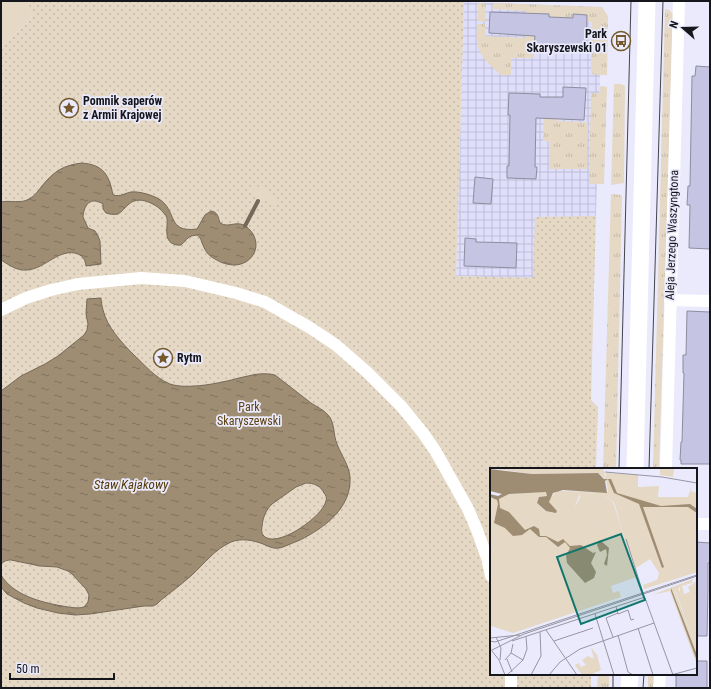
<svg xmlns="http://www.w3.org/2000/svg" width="711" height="689" font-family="'Roboto Condensed',sans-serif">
<defs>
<pattern id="industrial-grid" width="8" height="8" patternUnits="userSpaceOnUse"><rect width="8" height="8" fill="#dfdefb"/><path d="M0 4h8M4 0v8" fill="none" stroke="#bfbed7"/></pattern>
<pattern id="grass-tufts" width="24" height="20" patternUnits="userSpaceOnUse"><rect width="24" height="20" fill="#e5d8c4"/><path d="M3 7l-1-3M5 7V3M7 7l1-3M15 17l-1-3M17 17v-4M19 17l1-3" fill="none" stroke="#c4b9a8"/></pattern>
<pattern id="park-dots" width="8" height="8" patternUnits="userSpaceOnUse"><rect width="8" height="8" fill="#e5d8c4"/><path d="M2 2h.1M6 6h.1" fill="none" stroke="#c4b9a8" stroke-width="1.8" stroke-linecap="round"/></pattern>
<pattern id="water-ripples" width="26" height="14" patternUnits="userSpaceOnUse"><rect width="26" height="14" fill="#9e8d73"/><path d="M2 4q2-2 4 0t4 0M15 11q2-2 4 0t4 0" fill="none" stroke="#80725e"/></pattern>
</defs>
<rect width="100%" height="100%" fill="#eaeafc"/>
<polygon fill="url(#industrial-grid)" points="464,2 602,7 596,216 533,279 456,276"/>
<g fill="url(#grass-tufts)">
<polygon points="479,3 486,3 485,22 478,21 478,5"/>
<path d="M493,3L602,7L608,16L607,75H595L591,73L592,22H587V15L573,14V18L549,17V14H535L534,58H511V75H501C490,65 478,56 477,41C476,35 477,29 477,24H485V36L525,38L526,11L492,9Z"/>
<polygon points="665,9 669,10 673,14 659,469 653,469"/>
<polygon points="614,84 621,84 625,86 624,183 611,185"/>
<polygon points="600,86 607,87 604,184 589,184 591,93 599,93"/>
<polygon points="544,118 557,118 557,121 585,122 585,123 588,123 587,169 549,169 550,141 543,141"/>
<polygon points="611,194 621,195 622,196 616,469 603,469"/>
<polygon points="598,674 609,674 609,688 597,688"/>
<rect x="648" y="674" width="6" height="14"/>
</g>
<polygon fill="url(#park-dots)" points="28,1 438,1 464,2 456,276 533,278 535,217 596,216 591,400 598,407 596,469 491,469 491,674 591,674 591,688 1,688 1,47 32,18"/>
<g fill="#e5d8c4">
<polygon points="1,1 28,1 32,18 1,47"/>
<path d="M254,186C263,188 275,192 276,203H269L262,199H257L256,195L253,192Z"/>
</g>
<g fill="url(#water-ripples)" stroke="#756959" fill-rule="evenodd">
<path d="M82,163C104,165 109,175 113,195C121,197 125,193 131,192C139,191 152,195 159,199C178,211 166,233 197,229L205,215L211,211C218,212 218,217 220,223C230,229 236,219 247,227C249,229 251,231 253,234C261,248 252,264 235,265C228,265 221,263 215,259C209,256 205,251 203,245C201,241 201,237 197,235C187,236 188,239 181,245C174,246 167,242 167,234C166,228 168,223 167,218C166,215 162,211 159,208C151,202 138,196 129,204C125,207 122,212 118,214C114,215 109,214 106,213L103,209V204C90,196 84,205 83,217L88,228L95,231L98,236L100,241L101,264L86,266C85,260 84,257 78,254C60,247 45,269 27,270C17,271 9,265 1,260V202C10,200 21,204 29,199C35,196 38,191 42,186C54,171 64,165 82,163Z"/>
<path d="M101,298C101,302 102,306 103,310C107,327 122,343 134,355C145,365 155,378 170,384C187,390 221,383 239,378C253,375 261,372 275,375C287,384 299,394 311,403C317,407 324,410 328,415C335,422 333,435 337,444C341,455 349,465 350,477C352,508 324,528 300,540C294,542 289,545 283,547C275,550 270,547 263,544C253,540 241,538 231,542C215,549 204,564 192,575C182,584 171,592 161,600L157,604L153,606H144L90,614L75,615L58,613L37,608L24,603L7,594L1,587V575C13,595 40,602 62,606C69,607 77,609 84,607L88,602L89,595L86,589L72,574L68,571L57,567L40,566L11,560C7,560 3,561 1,565V391L21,376L45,364L58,356L84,335L87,330L88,324L86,314L87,299ZM306,483C314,483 321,486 324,493C326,495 327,498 326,501C323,516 282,545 267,538C262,536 261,532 262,526C263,517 266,510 272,504L296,487Z"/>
</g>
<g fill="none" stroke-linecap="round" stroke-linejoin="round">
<polyline stroke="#756959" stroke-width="4" points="245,226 258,201"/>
</g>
<g fill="#c5c5e3" stroke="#8d8ca0">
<polygon points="490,12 549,14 549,17 573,18 573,14 587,15 586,47 573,47 573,44 549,44 549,46 534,46 535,36 489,33"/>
<polygon points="696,66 710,67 710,249 689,248 690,205 687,205 688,186 690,186 692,76 695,76"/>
<polygon points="563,87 586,88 584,120 536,118 535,167 537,167 536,179 507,178 507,166 509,166 510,115 508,115 509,93 540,94 540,97 563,97"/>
<polygon points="475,177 493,179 491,204 473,203"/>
<polygon points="465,238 476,239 476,242 517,243 516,268 464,266"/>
<polygon points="687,311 710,312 710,464 681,464 681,460 680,460 681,442 682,442 684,373 683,373 683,355 686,355"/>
<polygon points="696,542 710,543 710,563 708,563 708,588 707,636 696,636"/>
<polygon points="696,661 707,661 707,688 676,688 676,674 696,674"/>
</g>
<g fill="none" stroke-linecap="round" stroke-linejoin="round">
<g stroke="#fff" stroke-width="12">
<polyline points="670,300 710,301"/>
<polyline points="1,310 26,298 51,290 78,284 141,278 185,281 236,293 265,302 293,318 309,327 336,345 368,373 401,406 423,433 436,452 468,509 477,530 487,558 491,576"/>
<polyline points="666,469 679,1"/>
<polyline points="696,524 710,524"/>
<polyline points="511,674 511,688"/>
<polyline points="659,688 660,674"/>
</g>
<g stroke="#fff" stroke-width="17">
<polyline points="635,469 647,1"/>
<polyline points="629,688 630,674"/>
</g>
<g stroke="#44444d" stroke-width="1">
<polyline points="619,469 631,1"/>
<polyline points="649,469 663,1"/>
<polyline points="613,688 613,674"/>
<polyline points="643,688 644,674"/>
</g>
</g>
<defs>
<symbol id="bus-ring" viewBox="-11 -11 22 22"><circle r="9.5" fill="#eaeafc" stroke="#75592c" stroke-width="1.5"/><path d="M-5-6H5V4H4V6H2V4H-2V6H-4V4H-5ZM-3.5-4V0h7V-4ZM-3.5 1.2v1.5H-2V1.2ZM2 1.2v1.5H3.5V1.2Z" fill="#75592c"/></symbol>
<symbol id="sight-ring" viewBox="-11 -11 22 22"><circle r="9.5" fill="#eaeafc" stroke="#75592c" stroke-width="1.5"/><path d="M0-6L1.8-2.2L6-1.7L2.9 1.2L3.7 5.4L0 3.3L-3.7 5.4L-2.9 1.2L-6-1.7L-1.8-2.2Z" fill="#75592c"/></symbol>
</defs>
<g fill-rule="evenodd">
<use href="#bus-ring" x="610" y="30" width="22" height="22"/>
<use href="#sight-ring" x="58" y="97" width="22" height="22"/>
<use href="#sight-ring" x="152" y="347" width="22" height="22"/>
</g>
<g text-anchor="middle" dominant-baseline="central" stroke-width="3.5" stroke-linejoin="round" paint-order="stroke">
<g font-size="12" font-weight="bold" fill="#16161d" stroke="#eaeafc" text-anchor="start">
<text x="607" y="34" text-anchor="end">Park<tspan x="607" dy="14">Skaryszewski 01</tspan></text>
<text x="83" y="101">Pomnik saperów<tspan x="83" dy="14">z Armii Krajowej</tspan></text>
<text x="177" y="358">Rytm</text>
</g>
<g font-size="12" fill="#16161d" stroke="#eaeafc">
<text transform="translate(672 235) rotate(-88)">Aleja Jerzego Waszyngtona</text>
</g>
<g font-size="12" fill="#5d4213" stroke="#eaeafc">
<text x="249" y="407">Park<tspan x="249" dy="14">Skaryszewski</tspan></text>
</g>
<g font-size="13" font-style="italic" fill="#533907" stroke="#eaeafc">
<text x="131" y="484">Staw Kajakowy</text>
</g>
</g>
<g transform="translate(490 468)">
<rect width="207" height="207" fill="#eaeafc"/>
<path d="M203,111L202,114H205L192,118L194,126L190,127V119L185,123L207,183V197L180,123L162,127Z" fill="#e5d8c4"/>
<path d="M0,0H113L116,10V5L148,7V19L169,18L168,29H198L202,17L201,23L207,25V104L154,121L153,117L167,112L169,105L160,91L146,100L135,70L147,109L121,118L123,125L129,123L131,129L23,165L1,158L0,29L7,32L19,26L56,24L57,28L49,29L47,35L55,43H66L60,38L59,31L67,23L118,24L116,11L108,5L42,6ZM90,25L111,26L124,34L134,68L131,69L83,44ZM170,0H184L183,9L170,7Z" fill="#e5d8c4" fill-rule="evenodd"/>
<path d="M90,25L111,26L123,34L134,68L131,69L82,44L90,30ZM190,71L194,84L175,90L171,77ZM207,113V183L185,121L188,120L191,127L200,124L198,119ZM80,126L83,134L63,140L60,132ZM101,179L107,187L111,202L100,207H92L85,197L89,195L91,199L96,197L92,192L98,188L104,191Z" fill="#e5d8c4"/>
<path d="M0,1L42,6L108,5L114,11H121L127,25L171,38L200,36L207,41V45L198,39H153L174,99L172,100L149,36L124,25L118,11L115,13L117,25L73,22L63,25L59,34L67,43L66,45L56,43L47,35L49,29L57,28L56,24L19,26L9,31L10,40L19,44L35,62L44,58L49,61L50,68H56L68,74L73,71L80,78L91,77L103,85L106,84L101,95L106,104L104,110L95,115L77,95L76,88L80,80L75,74L68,79L56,69H49L40,61L32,67L23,68L15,60L4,55L8,36L7,32L0,29V26L8,28L12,26L0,23ZM110,72L119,80L117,98L114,96L117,87L116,81L110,84L107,77ZM181,120L207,187V193L181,123Z" fill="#9e8d73"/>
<path fill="none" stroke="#9595a3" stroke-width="1" d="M115,4L172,9L207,15M136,71L153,125M155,130L183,207M126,139L128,146L138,142L141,152L144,151M105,146L124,207M148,160L163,207M56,162L87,207M128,167L138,204L143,207M6,169L11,180M123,169L116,150L128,145M0,170L30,167M0,173L5,174L207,107M22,173L155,129M64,173L103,160M0,183L34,166L207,108M2,183L9,192L15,207M21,185L33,192M17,191L22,204M10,192L11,180M15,192L21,185L23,176M17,207L33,192L37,181L36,169M41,207L51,188L50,164M59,207L70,194L90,181L164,155M181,207L207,200"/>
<path fill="#0f766e" fill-opacity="0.15" stroke="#0f766e" stroke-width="2" d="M131,66L155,132L91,156L67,89Z"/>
<rect width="207" height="207" fill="none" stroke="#16161d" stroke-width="2"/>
</g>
<rect width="711" height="689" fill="none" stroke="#16161d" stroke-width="4"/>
<g transform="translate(683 28) rotate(290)" stroke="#eaeafc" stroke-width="3" paint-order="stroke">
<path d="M0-3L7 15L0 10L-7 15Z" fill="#16161d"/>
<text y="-6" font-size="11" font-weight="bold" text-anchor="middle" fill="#16161d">N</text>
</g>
<path d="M10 673v6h104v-6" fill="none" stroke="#16161d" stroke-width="2"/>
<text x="16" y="673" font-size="12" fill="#16161d" stroke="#eaeafc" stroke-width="3" paint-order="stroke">50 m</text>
</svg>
